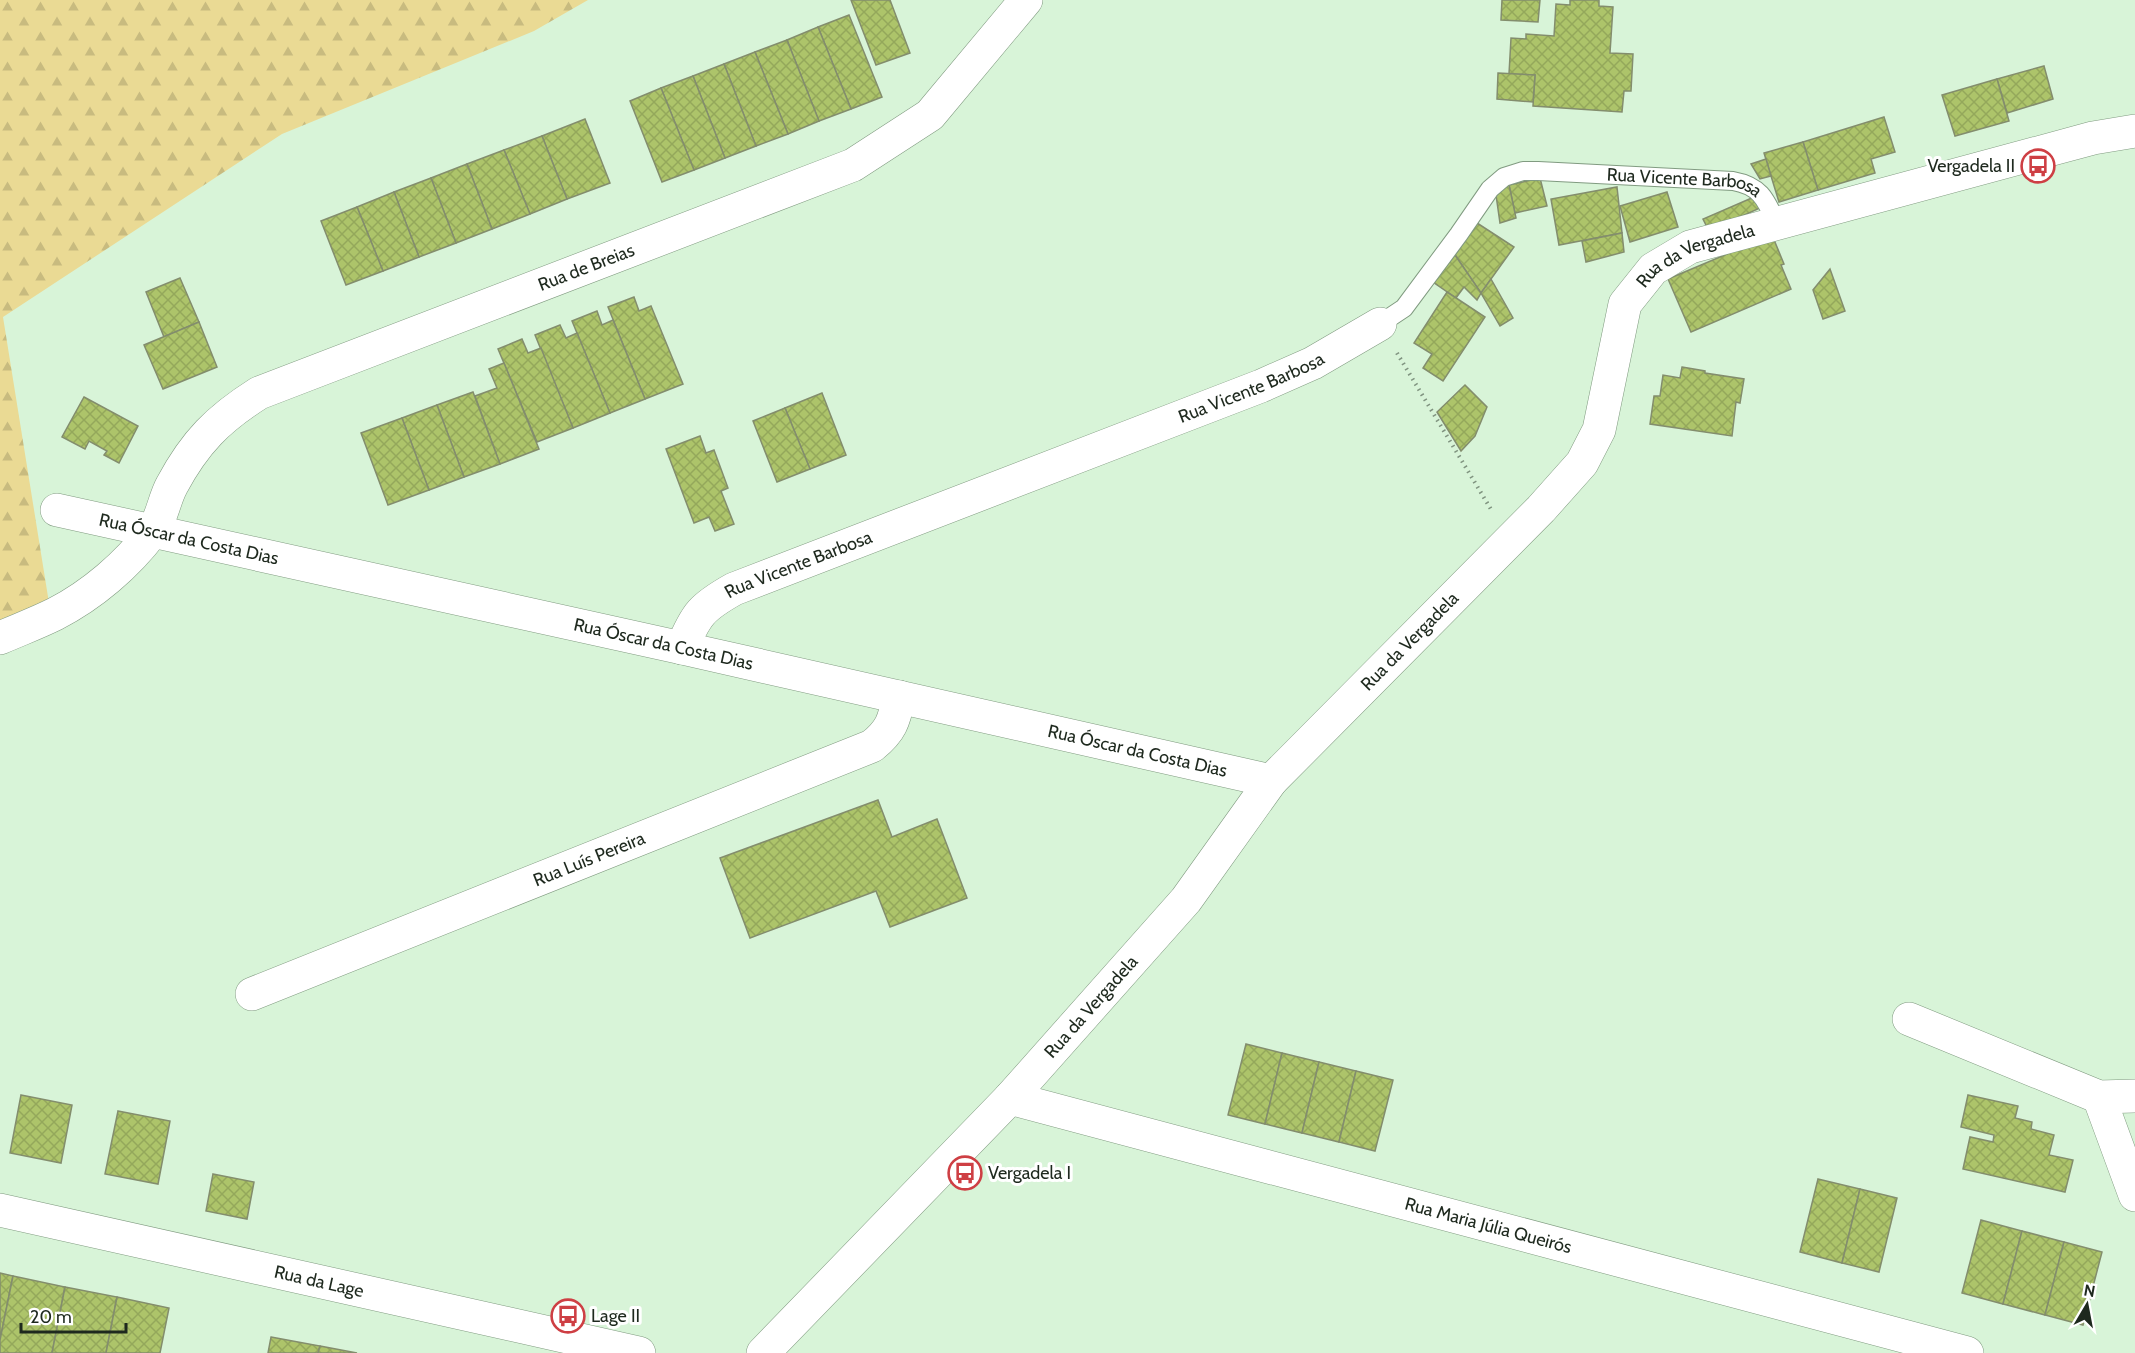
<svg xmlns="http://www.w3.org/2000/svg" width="2135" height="1353" font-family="Cabin,sans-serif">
<defs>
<pattern id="forest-firs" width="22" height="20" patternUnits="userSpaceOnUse" patternTransform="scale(1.5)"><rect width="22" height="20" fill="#eada94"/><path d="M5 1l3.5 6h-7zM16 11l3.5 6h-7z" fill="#c8bb7f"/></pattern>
<pattern id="building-cross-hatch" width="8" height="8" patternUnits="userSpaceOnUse" patternTransform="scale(1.5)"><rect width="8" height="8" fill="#adc46a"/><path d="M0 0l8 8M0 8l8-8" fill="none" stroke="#94a85b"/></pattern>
</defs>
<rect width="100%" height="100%" fill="#d8f4d8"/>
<polygon fill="url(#forest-firs)" points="0,0 588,0 534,31 282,134 3,317 49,603 0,627"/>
<g fill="url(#building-cross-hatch)" stroke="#838d6d" stroke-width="1.5">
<polygon points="851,0 890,0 910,53 876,65"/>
<polygon points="1502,0 1540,0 1538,22 1501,20"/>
<polygon points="1570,0 1599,0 1599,6 1613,7 1610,53 1633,54 1631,91 1624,91 1622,112 1533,106 1535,75 1509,74 1511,38 1526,39 1526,34 1554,36 1556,4 1570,5"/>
<polygon points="849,15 882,97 851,109 818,27"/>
<polygon points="818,27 851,109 819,121 787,40"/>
<polygon points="787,40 819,121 788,134 755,52"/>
<polygon points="755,52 788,134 756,146 724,64"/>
<polygon points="724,64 756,146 725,158 693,76"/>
<polygon points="2044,66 2053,99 2007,113 1997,79"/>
<polygon points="1498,73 1535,75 1533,102 1497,99"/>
<polygon points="693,76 725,158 694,170 661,88"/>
<polygon points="1997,79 2009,121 1955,136 1942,95"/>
<polygon points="661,88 694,170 662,182 630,101"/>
<polygon points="1884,117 1895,152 1871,159 1875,173 1818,190 1803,142"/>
<polygon points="585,119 610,183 567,199 542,136"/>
<polygon points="542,136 567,199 530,214 504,150"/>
<polygon points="1803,142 1818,190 1779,202 1764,153"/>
<polygon points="504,150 530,214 492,229 467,164"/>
<polygon points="1766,159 1771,176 1760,179 1751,164"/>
<polygon points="467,164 492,229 456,243 431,178"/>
<polygon points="431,178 456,243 419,257 394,192"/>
<polygon points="1540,178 1547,206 1515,213 1509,185"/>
<polygon points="1509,185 1516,218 1500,223 1496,195 1502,187"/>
<polygon points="1617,187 1622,233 1559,245 1551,199"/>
<polygon points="394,192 419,257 383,271 357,207"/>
<polygon points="1667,192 1678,227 1630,242 1620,206"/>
<polygon points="1754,197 1760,208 1709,231 1703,219"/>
<polygon points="357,207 383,271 346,285 321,221"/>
<polygon points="1477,223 1514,247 1481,293 1455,255"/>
<polygon points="1622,233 1624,252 1586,262 1582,241"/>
<polygon points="1772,235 1784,264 1781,265 1791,289 1691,332 1668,279"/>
<polygon points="1455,255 1481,293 1477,300 1464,287 1456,298 1433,282"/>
<polygon points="1830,269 1845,311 1823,319 1813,290"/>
<polygon points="180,278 199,322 164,337 146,292"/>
<polygon points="1491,279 1513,318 1500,326 1481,293"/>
<polygon points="1447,292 1485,317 1443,381 1423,368 1432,354 1414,343"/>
<polygon points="634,297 639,311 651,306 683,384 645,399 608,307"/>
<polygon points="597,311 602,325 613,320 645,399 610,413 572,321"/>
<polygon points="199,322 217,367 163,389 144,345"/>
<polygon points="560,325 566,338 577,333 610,413 573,428 535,335"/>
<polygon points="522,339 528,353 541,348 573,428 537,442 498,349"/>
<polygon points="504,363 539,449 500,464 475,396 497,388 489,369"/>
<polygon points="1682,367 1705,371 1705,373 1744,379 1740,403 1736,402 1732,436 1650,424 1654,396 1660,396 1663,375 1680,378"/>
<polygon points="1465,385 1487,407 1475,436 1461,451 1437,412"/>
<polygon points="473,392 500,464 464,477 437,405"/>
<polygon points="822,393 846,455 810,469 785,408"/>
<polygon points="84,397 138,426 119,463 104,455 107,451 89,441 85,449 62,437"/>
<polygon points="437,405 464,477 429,490 402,418"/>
<polygon points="785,408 810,469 777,482 753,421"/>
<polygon points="402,418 429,490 388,505 361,433"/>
<polygon points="700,436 706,453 714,450 728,488 721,491 734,524 715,531 709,517 694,523 666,449"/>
<polygon points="878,800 892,837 937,819 967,898 890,927 876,891 750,938 720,858"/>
<polygon points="1246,1044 1282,1053 1265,1124 1228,1115"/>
<polygon points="1282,1053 1319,1062 1302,1133 1265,1124"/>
<polygon points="1319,1062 1356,1071 1339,1142 1302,1133"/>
<polygon points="1356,1071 1393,1080 1375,1151 1339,1142"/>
<polygon points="21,1095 72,1105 61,1163 10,1153"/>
<polygon points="1968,1095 2018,1106 2015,1118 2032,1122 2031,1129 2054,1135 2049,1155 2073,1160 2065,1192 1963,1169 1970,1137 1993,1142 1994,1135 1961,1127"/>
<polygon points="118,1111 170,1121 158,1184 105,1174"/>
<polygon points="213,1174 254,1182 247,1219 206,1211"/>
<polygon points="1818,1179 1860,1189 1842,1263 1800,1252"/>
<polygon points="1860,1189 1897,1198 1879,1272 1842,1263"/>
<polygon points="1981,1220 2022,1231 2003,1304 1962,1293"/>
<polygon points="2022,1231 2064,1242 2045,1315 2003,1304"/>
<polygon points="2064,1242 2102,1252 2083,1325 2045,1315"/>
<polygon points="0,1273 13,1276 0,1340"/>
<polygon points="13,1276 65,1287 52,1353 0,1353 0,1340"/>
<polygon points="65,1287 117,1297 106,1353 52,1353"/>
<polygon points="117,1297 169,1308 160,1353 106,1353"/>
<polygon points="271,1337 320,1346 318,1353 268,1353"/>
<polygon points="320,1346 357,1353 318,1353"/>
</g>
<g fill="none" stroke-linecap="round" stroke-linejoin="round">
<defs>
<g id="service">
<path id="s1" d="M1380,324L1404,308L1459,234L1490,189L1504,177L1523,171H1538L1733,181C1761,186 1766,200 1777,224"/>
</g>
<g id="minor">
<path id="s2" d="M57,510L682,648L1271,781"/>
<path id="s3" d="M0,638C18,630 37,623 55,614C92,595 127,565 152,532C162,519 164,499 172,485C195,442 218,419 259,393L853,165L930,115L1026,0"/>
<path id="s4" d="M682,648C696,614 702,607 734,589L1261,386L1313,363L1380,324"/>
<path id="s5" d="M252,994L872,746C891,731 894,721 899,697"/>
<polyline points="1909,1019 2099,1097 2135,1096"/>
<polyline points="2099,1097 2135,1195"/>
<path id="s6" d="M1010,1098L1967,1353"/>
<path id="s7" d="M763,1353L1010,1098L1186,900L1271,781L1541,509L1582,463L1599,430L1625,304L1653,269L1690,247L2093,138L2135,131"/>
</g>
<g id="tertiary">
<path id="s8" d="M0,1210L639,1353"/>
</g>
</defs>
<use href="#service" stroke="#819b81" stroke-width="20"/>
<use href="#minor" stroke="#819b81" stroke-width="34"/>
<use href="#tertiary" stroke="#819b81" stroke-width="34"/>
<polyline stroke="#809480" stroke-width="4" stroke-dasharray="1.5 4.5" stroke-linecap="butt" points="1397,353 1492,511"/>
<use href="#service" stroke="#fff" stroke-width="18"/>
<use href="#minor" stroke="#fff" stroke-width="33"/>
<use href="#tertiary" stroke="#fff" stroke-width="33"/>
</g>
<defs>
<symbol id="bus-ring" viewBox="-11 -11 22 22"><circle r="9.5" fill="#fff" stroke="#ce3f44" stroke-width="1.5"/><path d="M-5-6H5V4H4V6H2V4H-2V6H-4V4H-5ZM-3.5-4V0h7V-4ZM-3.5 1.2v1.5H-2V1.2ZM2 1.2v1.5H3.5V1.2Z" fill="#ce3f44"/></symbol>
</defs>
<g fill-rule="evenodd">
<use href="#bus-ring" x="2019" y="147" width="38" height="38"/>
<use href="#bus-ring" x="946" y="1154" width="38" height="38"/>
<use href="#bus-ring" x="549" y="1297" width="38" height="38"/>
</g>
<g text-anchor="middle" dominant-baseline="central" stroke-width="6" stroke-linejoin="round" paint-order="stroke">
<g font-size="18" fill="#1e291e" stroke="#fff" text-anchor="start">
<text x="2015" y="166" text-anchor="end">Vergadela II</text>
<text x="988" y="1173">Vergadela I</text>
<text x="591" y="1316">Lage II</text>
</g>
<g font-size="18" fill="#1e291e" stroke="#fff">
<text stroke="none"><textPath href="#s1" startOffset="376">Rua Vicente Barbosa</textPath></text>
<text stroke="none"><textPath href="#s7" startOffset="1466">Rua da Vergadela</textPath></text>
<text stroke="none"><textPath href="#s3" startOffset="718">Rua de Breias</textPath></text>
<text stroke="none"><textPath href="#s4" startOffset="636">Rua Vicente Barbosa</textPath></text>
<text stroke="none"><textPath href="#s2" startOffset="135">Rua Óscar da Costa Dias</textPath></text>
<text stroke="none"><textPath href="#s4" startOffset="150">Rua Vicente Barbosa</textPath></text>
<text stroke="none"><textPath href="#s7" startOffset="963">Rua da Vergadela</textPath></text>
<text stroke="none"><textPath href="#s2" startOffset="621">Rua Óscar da Costa Dias</textPath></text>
<text stroke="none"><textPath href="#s2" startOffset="1107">Rua Óscar da Costa Dias</textPath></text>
<text stroke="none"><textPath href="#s5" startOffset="363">Rua Luís Pereira</textPath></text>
<text stroke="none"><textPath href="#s7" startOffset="477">Rua da Vergadela</textPath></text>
<text stroke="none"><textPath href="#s6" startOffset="495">Rua Maria Júlia Queirós</textPath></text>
<text stroke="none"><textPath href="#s8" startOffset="327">Rua da Lage</textPath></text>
</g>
</g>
<g transform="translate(2087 1305) rotate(10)" stroke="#ffffff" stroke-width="4.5" paint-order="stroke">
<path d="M0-4.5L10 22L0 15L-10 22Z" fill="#1e291e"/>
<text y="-9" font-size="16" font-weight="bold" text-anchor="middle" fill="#1e291e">N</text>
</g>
<path d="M21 1323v9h105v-9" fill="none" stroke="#1e291e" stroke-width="3"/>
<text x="30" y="1323" font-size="18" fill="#1e291e" stroke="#ffffff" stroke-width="4.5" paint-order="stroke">20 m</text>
</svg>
